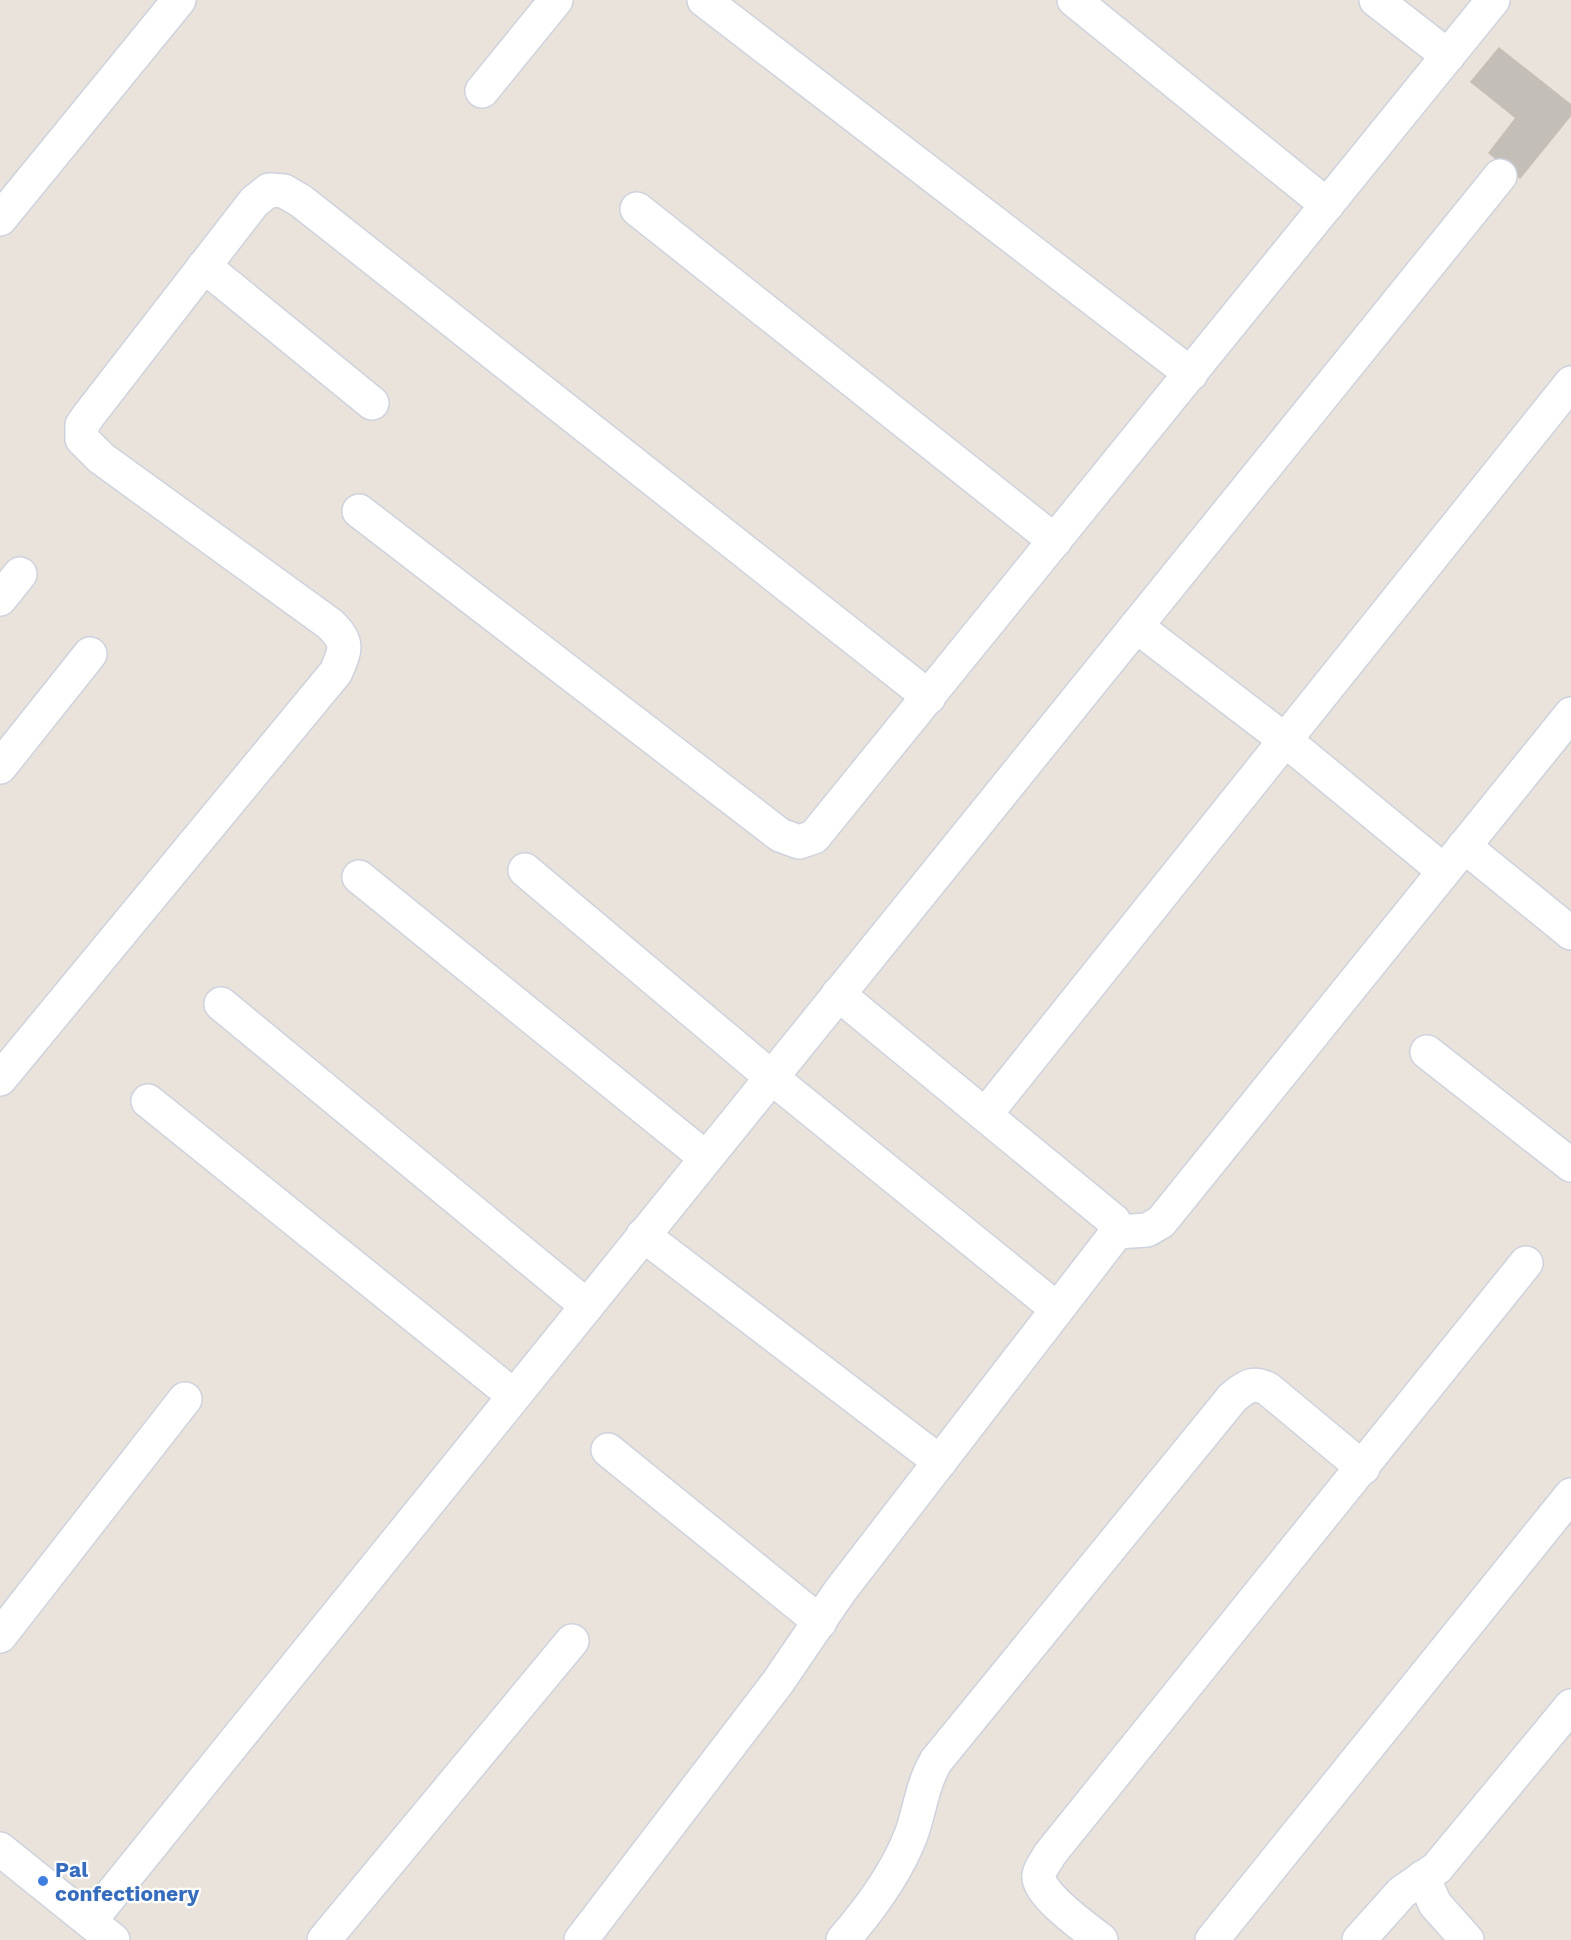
<svg xmlns="http://www.w3.org/2000/svg" width="1571" height="1940" font-family="'Work Sans',sans-serif">
<rect width="100%" height="100%" fill="#eae3dc"/>
<polygon fill="#c3beb7" stroke="#c5beb5" stroke-width="1.5" points="1499,48 1571,105 1571,115 1520,178 1489,153 1516,118 1471,82"/>
<g fill="none" stroke-linecap="round" stroke-linejoin="round">
<defs>
<g id="minor">
<polyline points="704,0 1191,374"/>
<polyline points="1074,0 1327,205"/>
<polyline points="1376,0 1448,56"/>
<polyline points="482,91 556,0"/>
<polyline points="637,209 1055,541"/>
<polyline points="0,219 179,0"/>
<polyline points="204,266 372,403"/>
<polyline points="359,511 780,835 799,842 814,837 1493,0"/>
<polyline points="0,599 20,574"/>
<polyline points="1136,626 1285,740 1444,871"/>
<polyline points="0,767 90,654"/>
<polyline points="1464,846 1571,933"/>
<polyline points="525,870 771,1077 1057,1309"/>
<polyline points="359,877 706,1158"/>
<polyline points="221,1004 587,1306"/>
<polyline points="1427,1052 1571,1165"/>
<path d="M0,1079L336,672C346,648 349,643 330,624L101,458L82,439V425L89,415L254,202L269,190L284,191L301,201L929,697"/>
<polyline points="148,1101 514,1396"/>
<polyline points="985,1115 1571,383"/>
<polyline points="1117,1232 1147,1230 1161,1222 1571,714"/>
<polyline points="643,1235 940,1462"/>
<polyline points="608,1450 820,1622"/>
<polyline points="0,1636 185,1399"/>
<polyline points="0,1849 113,1940"/>
<polyline points="1423,1877 1435,1904 1467,1940"/>
<polyline points="90,1921 1500,176"/>
<polyline points="324,1940 572,1641"/>
<polyline points="581,1940 778,1682 840,1591 1117,1232 1114,1221 838,994"/>
<path d="M843,1940C870,1909 896,1874 911,1835C920,1810 922,1785 936,1761L1233,1397C1246,1387 1252,1381 1268,1389L1363,1468"/>
<path d="M1101,1940C1087,1929 1036,1893 1039,1875C1040,1868 1047,1860 1050,1854L1526,1263"/>
<polyline points="1212,1940 1571,1495"/>
<polyline points="1359,1940 1402,1892 1437,1868 1571,1706"/>
</g>
</defs>
<use href="#minor" stroke="#ced2dd" stroke-width="36"/>
<use href="#minor" stroke="#fff" stroke-width="33"/>
</g>
<circle fill="#3f7fe0" stroke="#fff" stroke-width="2" cx="43" cy="1881" r="6"/>
<g text-anchor="middle" dominant-baseline="central" stroke-width="4.5" stroke-linejoin="round" paint-order="stroke">
<g font-size="21" font-weight="bold" fill="#366cbe" stroke="#fff" text-anchor="start">
<text x="55" y="1869">Pal<tspan x="55" dy="24">confectionery</tspan></text>
</g>
</g>
</svg>
